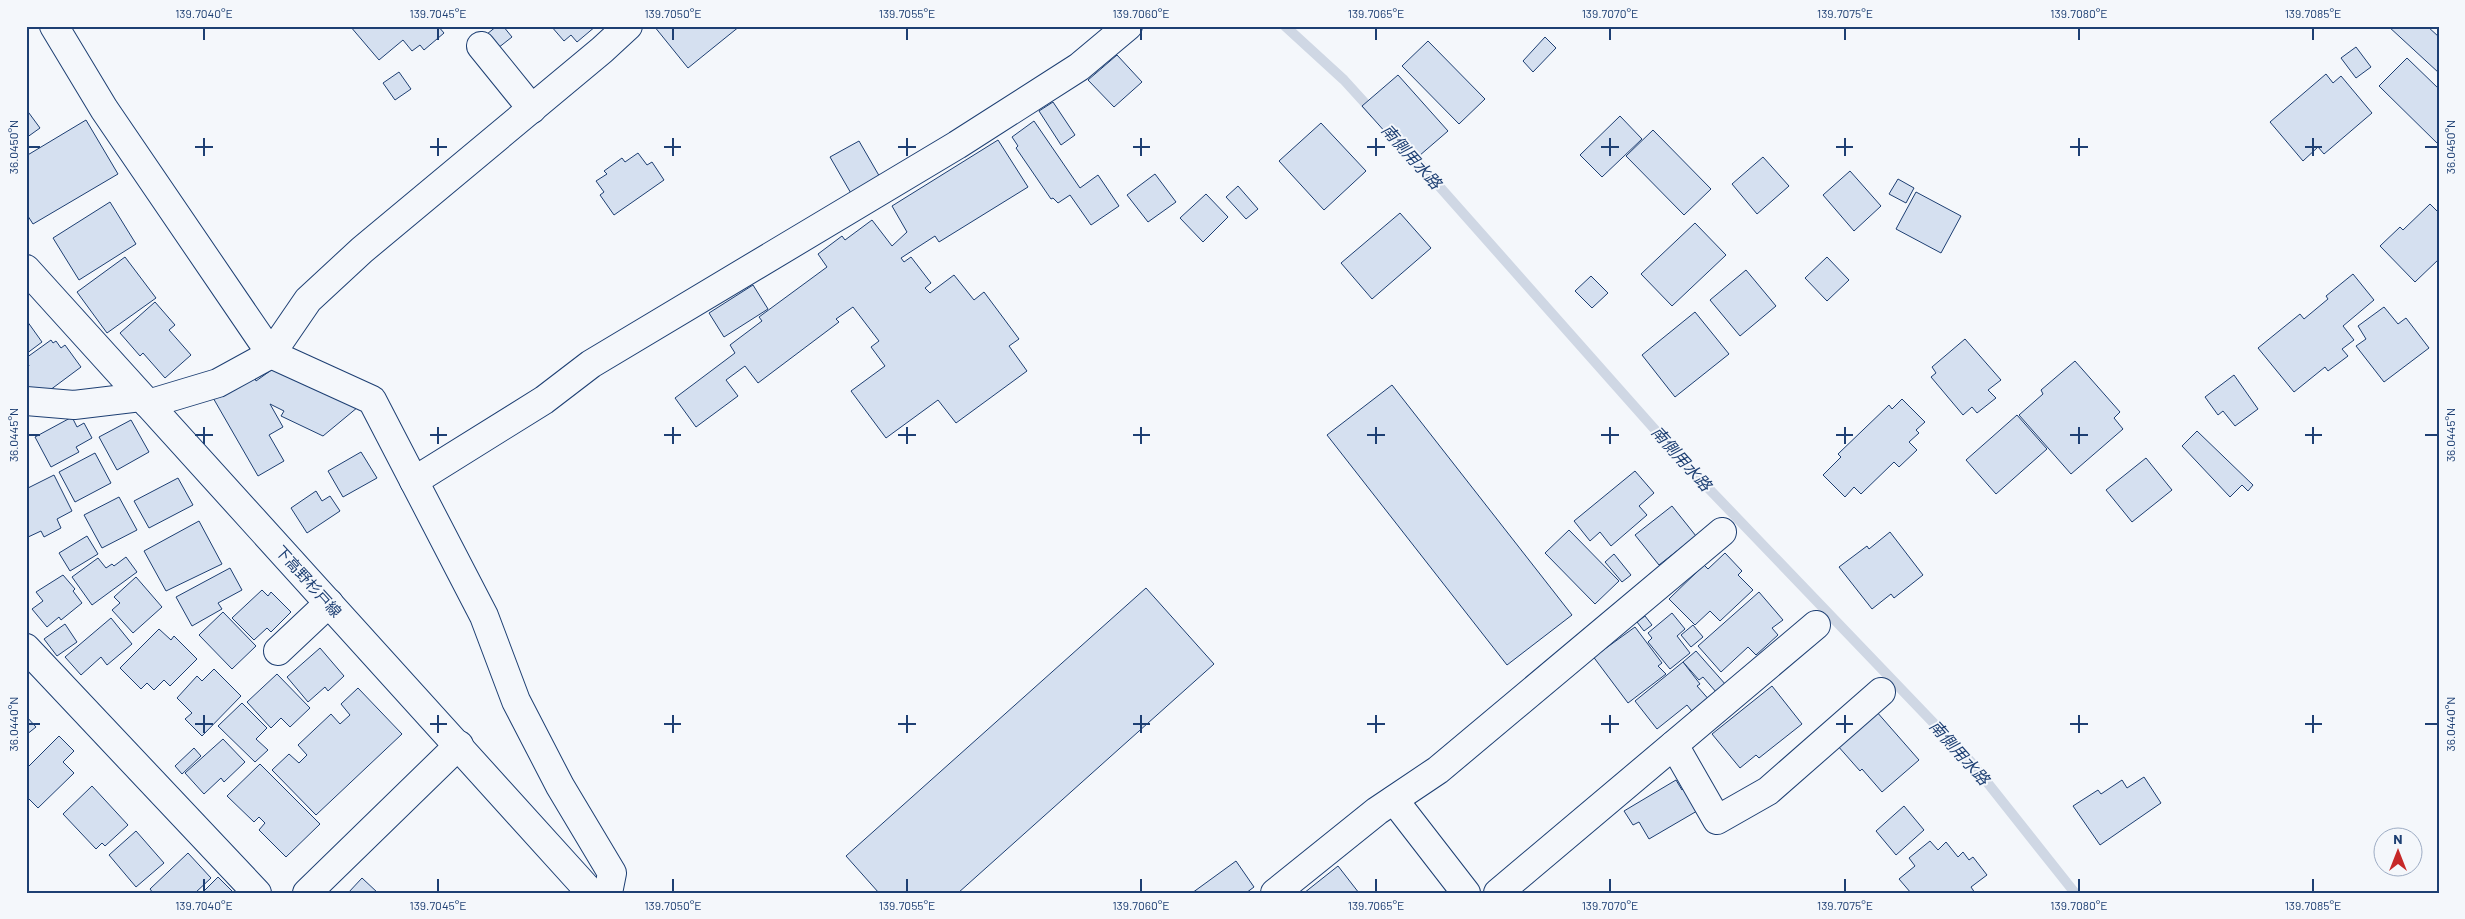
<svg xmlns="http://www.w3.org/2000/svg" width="2465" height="919" font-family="Barlow,'Noto Sans JP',sans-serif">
<rect width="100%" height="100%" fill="#f4f7fb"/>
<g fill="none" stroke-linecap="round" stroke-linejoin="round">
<g stroke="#cfd7e4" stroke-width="10">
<polyline points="1285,26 1344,80 1374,113"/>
<polyline points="1407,150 1689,468 1971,762 2075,893"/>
</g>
</g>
<g fill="#d5e0f0" stroke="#1d3f73">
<polygon points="350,26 438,26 444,33 424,50 420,45 412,51 403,40 379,60"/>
<polygon points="497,26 503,26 512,37 498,48 487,34"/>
<polygon points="551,26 596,26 577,42 571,35 564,41"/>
<polygon points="654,26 740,26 688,68"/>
<polygon points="2388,26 2427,26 2439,37 2439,73"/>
<polygon points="1545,37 1556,48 1533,72 1523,61"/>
<polygon points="1428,41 1485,99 1459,124 1402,66"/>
<polygon points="2356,47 2371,67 2356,78 2341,58"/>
<polygon points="1117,55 1142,82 1114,107 1088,80"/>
<polygon points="2407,58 2439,89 2439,145 2379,86"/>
<polygon points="399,72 411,89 395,100 383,83"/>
<polygon points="2326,74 2333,83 2341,76 2372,113 2324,154 2318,147 2303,161 2270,122"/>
<polygon points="1398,75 1448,131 1412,162 1362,106"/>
<polygon points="1053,102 1075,135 1061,145 1039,111"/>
<polygon points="26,109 40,128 26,138"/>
<polygon points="1620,116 1642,139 1602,177 1580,155"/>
<polygon points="86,120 118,174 33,224 26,213 26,156"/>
<polygon points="1034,121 1080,188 1098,175 1119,206 1091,225 1070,195 1058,203 1053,198 1051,199 1016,148 1018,146 1012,137"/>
<polygon points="1321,123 1366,171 1324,210 1279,161"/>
<polygon points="1653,130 1711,189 1684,215 1626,156"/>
<polygon points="998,140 1028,187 939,242 935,236 901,258 904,262 911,257 931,283 925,288 930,293 954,275 974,300 984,292 1019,339 1009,346 1027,371 956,423 938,400 886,438 851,391 885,366 871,347 879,341 853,307 836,319 839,322 758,383 745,366 726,380 738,396 696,427 675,398 735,353 730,345 762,321 759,317 827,267 818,254 842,236 845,240 872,220 892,246 907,232 892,206"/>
<polygon points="859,141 881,179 852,195 830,157"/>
<polygon points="638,153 647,165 652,162 664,180 614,215 600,195 604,192 596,181 607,174 604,171 622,158 625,162"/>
<polygon points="1763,157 1789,186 1757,214 1732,184"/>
<polygon points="1850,171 1881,206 1854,231 1823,195"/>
<polygon points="1155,174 1176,202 1148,222 1127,195"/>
<polygon points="1898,179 1914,188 1906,203 1889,194"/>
<polygon points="1238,186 1258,209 1246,219 1226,197"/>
<polygon points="1916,192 1961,216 1941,253 1896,229"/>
<polygon points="1206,194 1228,217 1203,242 1180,218"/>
<polygon points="110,202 136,244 79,280 53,238"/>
<polygon points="2430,204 2439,213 2439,259 2415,282 2380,246 2400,227 2403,230"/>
<polygon points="1400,213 1431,248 1372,299 1341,263"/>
<polygon points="1695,223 1726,255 1672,306 1641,274"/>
<polygon points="125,257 156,298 107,333 77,292"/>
<polygon points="1827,257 1849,280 1827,301 1805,278"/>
<polygon points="1746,270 1776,306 1740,336 1710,300"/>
<polygon points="2353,274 2374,300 2343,326 2354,340 2342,349 2348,356 2328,371 2325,367 2294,392 2258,348 2300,314 2304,319 2328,299 2326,296"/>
<polygon points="1591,276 1608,293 1592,308 1575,291"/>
<polygon points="753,285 768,309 724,337 709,313"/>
<polygon points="155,302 175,325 169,330 191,355 165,378 143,353 140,356 120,333"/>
<polygon points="2384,307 2398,324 2406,318 2429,348 2384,382 2356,346 2366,339 2358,326"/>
<polygon points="1695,312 1729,354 1675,397 1642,355"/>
<polygon points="27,321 42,342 26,354 26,322"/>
<polygon points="1965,339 2001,380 1988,390 1996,398 1977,413 1972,407 1963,415 1931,377 1936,373 1932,367"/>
<polygon points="51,340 53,343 56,341 61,348 65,345 81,367 42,396 33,393 26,384 26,368 29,366 26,358"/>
<polygon points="2075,361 2120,412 2114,418 2123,429 2071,474 2019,415 2043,394 2041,390"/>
<polygon points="277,366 358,407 323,436 281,416 284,411 270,404 283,427 269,435 284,461 258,476 212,396 255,378 256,381"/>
<polygon points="2234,375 2258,409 2235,426 2223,411 2218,415 2205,397"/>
<polygon points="1392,385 1572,615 1507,665 1327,435"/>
<polygon points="1902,399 1925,422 1916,430 1919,433 1909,442 1917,450 1899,467 1894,462 1861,494 1854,487 1845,497 1823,475 1841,457 1838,454 1889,405 1892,409"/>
<polygon points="2017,415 2047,449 1996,494 1966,460"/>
<polygon points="72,417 77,427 84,423 92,438 76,447 79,452 51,467 35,437"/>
<polygon points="131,420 149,452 117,470 99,437"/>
<polygon points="2197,431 2253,485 2248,491 2242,485 2230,497 2182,446"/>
<polygon points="361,452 377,478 343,497 328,471"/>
<polygon points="95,453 111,483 75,502 59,472"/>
<polygon points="2146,458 2172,490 2132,522 2106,490"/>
<polygon points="1635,471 1654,493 1639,506 1647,515 1611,546 1600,532 1590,541 1574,521"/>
<polygon points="54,475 72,511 57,519 61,528 44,537 41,531 26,538 26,489"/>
<polygon points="178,478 193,505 149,528 134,501"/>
<polygon points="316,491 322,501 330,496 340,511 307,533 291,508"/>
<polygon points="119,497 137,530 102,548 84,515"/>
<polygon points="1672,506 1696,536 1659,565 1635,535"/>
<polygon points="199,521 222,564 166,591 144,551"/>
<polygon points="1569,530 1619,581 1595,604 1545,553"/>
<polygon points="1890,532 1923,575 1894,598 1891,594 1872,609 1839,567 1867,546 1869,549"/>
<polygon points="87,536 98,554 70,571 59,553"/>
<polygon points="1725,553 1742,571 1738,575 1753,590 1720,621 1710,611 1695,625 1669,599 1704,565 1708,569"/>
<polygon points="1614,554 1631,575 1622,582 1605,562"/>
<polygon points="126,557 137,572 92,605 72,577 98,558 106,568 112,564 114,566"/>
<polygon points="230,568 242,590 218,603 222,609 192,626 176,597"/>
<polygon points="63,575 75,589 73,591 82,603 61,620 59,617 47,627 32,609 43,601 36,592"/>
<polygon points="136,577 162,607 133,633 112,610 120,603 114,597"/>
<polygon points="1146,588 1214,664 958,893 879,893 846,856"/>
<polygon points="262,590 268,596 271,592 291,612 271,632 267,628 254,640 232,618"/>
<polygon points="1759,592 1783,620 1772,628 1778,635 1756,655 1748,647 1721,672 1698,646"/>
<polygon points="223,612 256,646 232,669 199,635"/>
<polygon points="1672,613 1685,629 1677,636 1690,653 1670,669 1648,642 1652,638 1648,633"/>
<polygon points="1645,616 1652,625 1644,631 1637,622"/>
<polygon points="111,618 132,644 107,665 101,657 81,675 65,657"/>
<polygon points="65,624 77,642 57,656 44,639"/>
<polygon points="1693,625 1703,637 1691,647 1681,635"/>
<polygon points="1635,627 1662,663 1658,666 1666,674 1628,703 1592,655 1600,649 1602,651"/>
<polygon points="159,629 171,640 174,636 197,659 170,686 164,680 154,690 147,683 141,689 120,668"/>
<polygon points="320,648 344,676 328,691 325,687 308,702 287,677"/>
<polygon points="1696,651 1726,685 1717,693 1703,677 1699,680 1683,662"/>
<polygon points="1683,662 1700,684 1697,686 1711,702 1695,715 1687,705 1657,729 1635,701"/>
<polygon points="214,669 241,696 202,736 185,719 192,713 177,698 197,676 202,681"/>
<polygon points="277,674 310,708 290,727 281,718 271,728 247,702"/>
<polygon points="1772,686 1802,724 1759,758 1756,755 1740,768 1712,734"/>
<polygon points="358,688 402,734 316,815 272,770 289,754 299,763 307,755 298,745 331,714 340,724 350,715 341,704"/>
<polygon points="242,703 267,728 256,739 268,750 255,762 218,726"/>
<polygon points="1876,711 1919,760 1882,792 1862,769 1860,771 1837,745"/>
<polygon points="26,716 36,727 26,735"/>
<polygon points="59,736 74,751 63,762 74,773 38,808 26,796 26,769"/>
<polygon points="223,739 245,762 224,782 221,778 204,794 185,773"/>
<polygon points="194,748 201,756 182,774 175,766"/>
<polygon points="260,764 320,824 286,857 259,830 265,823 259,817 254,822 227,796"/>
<polygon points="2144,777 2161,803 2100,845 2073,806 2098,790 2101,794 2122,780 2127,788"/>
<polygon points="1676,780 1682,790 1684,788 1697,811 1649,839 1639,822 1633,825 1624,811"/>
<polygon points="92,786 128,825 105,846 102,843 96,849 63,814"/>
<polygon points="1904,806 1924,830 1896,855 1876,831"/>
<polygon points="136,831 164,863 136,887 109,855"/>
<polygon points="1930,841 1938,850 1946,842 1958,857 1963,852 1969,860 1973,857 1987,875 1971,887 1975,893 1911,893 1899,879 1915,866 1909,858"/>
<polygon points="188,853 211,878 195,893 153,893 150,889"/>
<polygon points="1236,861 1254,887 1246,893 1192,893"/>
<polygon points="1338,866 1359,893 1304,893"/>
<polygon points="218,877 234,893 202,893"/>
<polygon points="362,878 378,893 348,893"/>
</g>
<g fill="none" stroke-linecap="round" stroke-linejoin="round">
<defs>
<g id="street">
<polyline points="54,26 104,109 271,354 372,400 484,616 516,701 560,786 612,873 608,893"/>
<polyline points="481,46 532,109"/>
<polyline points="26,401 74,405 141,397"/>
<polyline points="148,404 218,383 271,354 308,300 362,250 602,50 628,26"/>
<polyline points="414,481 544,400 591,364 957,145 1079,67 1128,26"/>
<polyline points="26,648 257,893"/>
<polyline points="278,651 329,603"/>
<polyline points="1674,745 1717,820 1768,791 1881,692"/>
<polyline points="1394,800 1466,893"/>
<polyline points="307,893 459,745"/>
<polyline points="1275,893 1377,811 1438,770 1722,532"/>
<polyline points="1498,893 1816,625"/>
</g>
<polyline id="secondary" points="26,269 591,893"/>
</defs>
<use href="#street" stroke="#1d3f73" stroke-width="30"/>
<use href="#secondary" stroke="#1d3f73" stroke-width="30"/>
<use href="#street" stroke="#f4f7fb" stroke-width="28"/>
<use href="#secondary" stroke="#f4f7fb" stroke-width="28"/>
</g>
<path fill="none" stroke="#1d3f73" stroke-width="2" d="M204,28V40M438,28V40M673,28V40M907,28V40M1141,28V40M1376,28V40M1610,28V40M1845,28V40M2079,28V40M2313,28V40M204,138V156M438,138V156M673,138V156M907,138V156M1141,138V156M1376,138V156M1610,138V156M1845,138V156M2079,138V156M2313,138V156M28,147H40M195,147H213M430,147H447M664,147H681M898,147H916M1133,147H1150M1367,147H1385M1601,147H1619M1836,147H1853M2070,147H2088M2305,147H2322M2425,147H2438M204,427V444M438,427V444M673,427V444M907,427V444M1141,427V444M1376,427V444M1610,427V444M1845,427V444M2079,427V444M2313,427V444M28,435H40M195,435H213M430,435H447M664,435H681M898,435H916M1133,435H1150M1367,435H1385M1601,435H1619M1836,435H1853M2070,435H2088M2305,435H2322M2425,435H2438M204,715V733M438,715V733M673,715V733M907,715V733M1141,715V733M1376,715V733M1610,715V733M1845,715V733M2079,715V733M2313,715V733M28,724H40M195,724H213M430,724H447M664,724H681M898,724H916M1133,724H1150M1367,724H1385M1601,724H1619M1836,724H1853M2070,724H2088M2305,724H2322M2425,724H2438M204,879V892M438,879V892M673,879V892M907,879V892M1141,879V892M1376,879V892M1610,879V892M1845,879V892M2079,879V892M2313,879V892"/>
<g text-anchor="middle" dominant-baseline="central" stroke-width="4" stroke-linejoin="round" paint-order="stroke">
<g font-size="15" fill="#1d3f73" stroke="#f4f7fb">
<text transform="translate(309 581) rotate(48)">下高野杉戸線</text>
</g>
<g font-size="16" font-style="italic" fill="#1d3f73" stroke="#f4f7fb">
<text transform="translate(1412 156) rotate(48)">南側用水路</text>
<text transform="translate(1682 458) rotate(48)">南側用水路</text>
<text transform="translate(1960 752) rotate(48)">南側用水路</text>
</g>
</g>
<rect width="2465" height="919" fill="none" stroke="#f4f7fb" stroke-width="55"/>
<g transform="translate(2398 852)"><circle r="24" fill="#f4f7fb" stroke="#9eadc5"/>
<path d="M0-4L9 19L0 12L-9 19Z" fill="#c62828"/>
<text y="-8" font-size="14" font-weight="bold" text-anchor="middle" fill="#1d3f73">N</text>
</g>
<rect x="28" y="28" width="2410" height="864" fill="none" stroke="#1d3f73" stroke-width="2"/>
<g font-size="12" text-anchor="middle" fill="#1d3f73">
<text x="204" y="18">139.7040°E</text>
<text x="438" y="18">139.7045°E</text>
<text x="673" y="18">139.7050°E</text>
<text x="907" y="18">139.7055°E</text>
<text x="1141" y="18">139.7060°E</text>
<text x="1376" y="18">139.7065°E</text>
<text x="1610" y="18">139.7070°E</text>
<text x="1845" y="18">139.7075°E</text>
<text x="2079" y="18">139.7080°E</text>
<text x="2313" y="18">139.7085°E</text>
<text transform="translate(14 147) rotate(-90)" y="4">36.0450°N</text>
<text transform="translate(2451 147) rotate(-90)" y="4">36.0450°N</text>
<text transform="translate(14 435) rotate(-90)" y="4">36.0445°N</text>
<text transform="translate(2451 435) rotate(-90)" y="4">36.0445°N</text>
<text transform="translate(14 724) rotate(-90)" y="4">36.0440°N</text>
<text transform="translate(2451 724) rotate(-90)" y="4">36.0440°N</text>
<text x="204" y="910">139.7040°E</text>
<text x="438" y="910">139.7045°E</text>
<text x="673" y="910">139.7050°E</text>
<text x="907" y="910">139.7055°E</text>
<text x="1141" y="910">139.7060°E</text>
<text x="1376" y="910">139.7065°E</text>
<text x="1610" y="910">139.7070°E</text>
<text x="1845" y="910">139.7075°E</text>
<text x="2079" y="910">139.7080°E</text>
<text x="2313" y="910">139.7085°E</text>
</g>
</svg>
